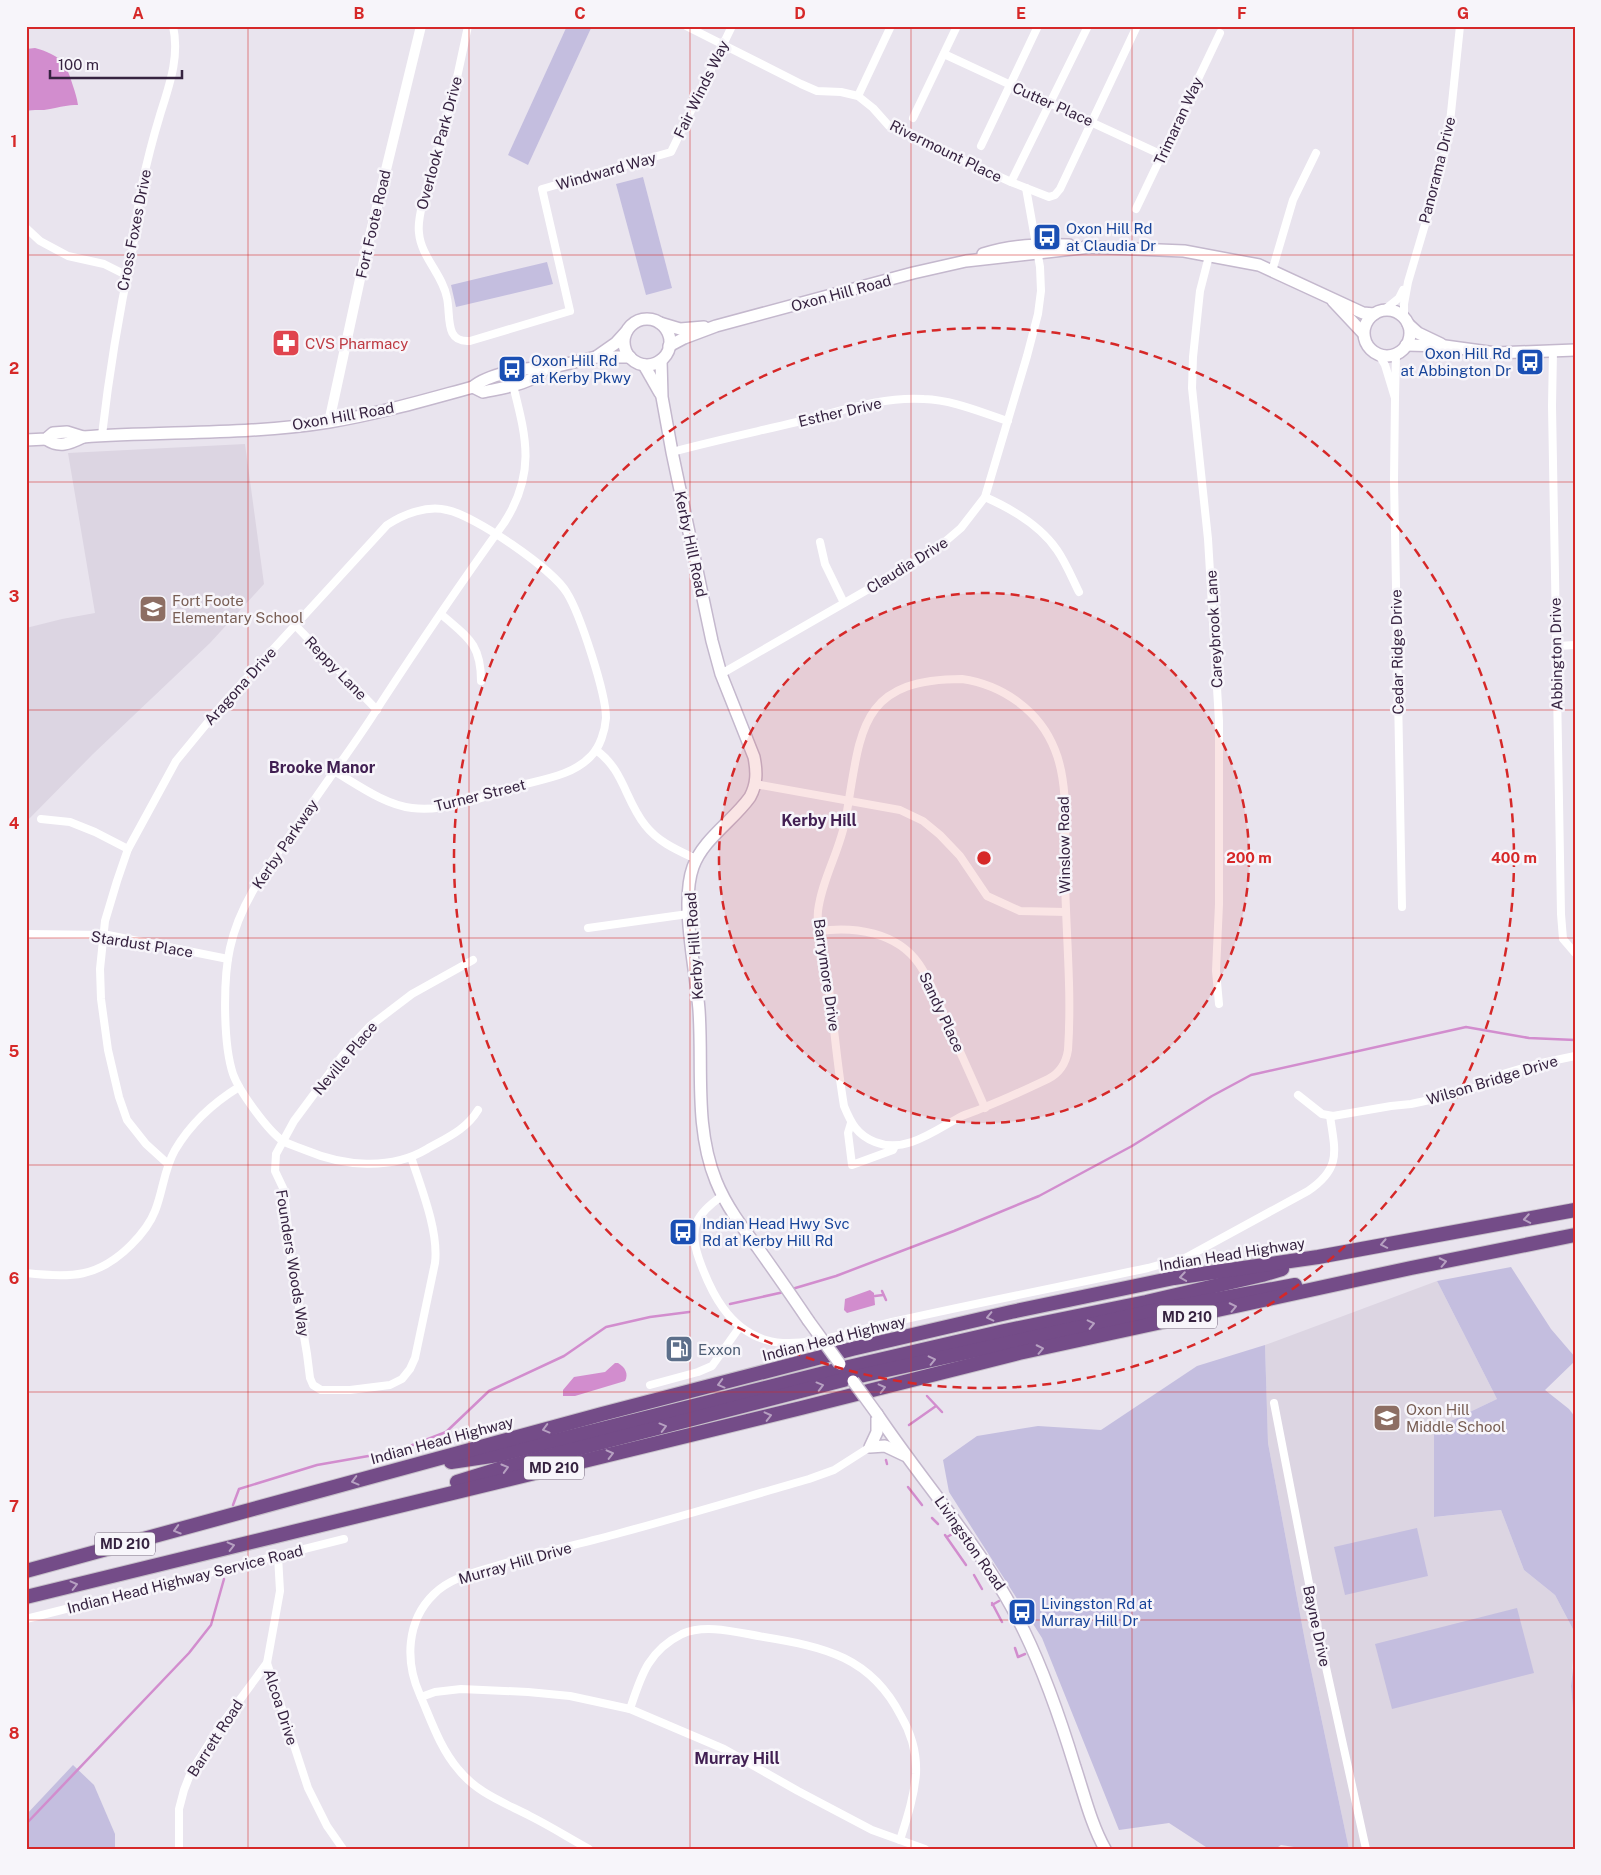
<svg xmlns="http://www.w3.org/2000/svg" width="1601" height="1875" font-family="'Public Sans',sans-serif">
<rect width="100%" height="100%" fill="#e9e4ee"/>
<g fill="#dcd5e2">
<polygon points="245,444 264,584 210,643 93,754 26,822 26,628 62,619 95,613 68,453"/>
<polygon points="1437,1281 1497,1399 1434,1429 1435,1517 1501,1510 1524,1570 1555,1595 1575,1633 1571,1686 1575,1734 1575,1849 1349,1849 1306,1646 1268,1443 1265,1345"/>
</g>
<g fill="#c4bedf">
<polygon points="567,26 592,26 528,165 508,155"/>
<polygon points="643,177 672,288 646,295 616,184"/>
<polygon points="547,262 553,284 456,307 451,285"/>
<polygon points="1511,1267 1551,1329 1575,1357 1575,1361 1545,1390 1569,1409 1575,1417 1575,1633 1555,1595 1524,1570 1501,1510 1434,1517 1434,1429 1497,1399 1437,1281"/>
<polygon points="1265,1345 1268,1443 1306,1646 1349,1849 1307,1849 1281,1845 1275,1849 1209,1849 1169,1823 1119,1830 1042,1638 949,1492 943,1460 977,1436 1038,1426 1101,1430 1197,1366"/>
<polygon points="1417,1528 1428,1576 1345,1595 1334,1547"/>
<polygon points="1517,1608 1534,1673 1392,1709 1375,1644"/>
<polygon points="1575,1650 1575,1721 1574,1721 1571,1686"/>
<polygon points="73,1765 94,1785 115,1834 115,1849 26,1849 26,1815"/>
</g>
<g fill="#d28dce">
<path d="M35,48C59,55 66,61 73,86C75,92 77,98 78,105C67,105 61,107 50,109C42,111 34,109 26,111V49Z"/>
<polygon points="870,1290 874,1293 875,1305 847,1313 844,1310 845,1299"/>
<path d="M615,1363H618C625,1367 629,1374 625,1381L575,1396H563V1390L574,1377L605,1372Z"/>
</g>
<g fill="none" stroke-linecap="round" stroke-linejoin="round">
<g stroke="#d28dce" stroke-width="2.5">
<polyline points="792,1289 836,1276 954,1231 1039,1196 1132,1146 1212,1096 1251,1075 1466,1027 1529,1038 1575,1040"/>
<polyline points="882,1291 886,1300"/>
<polyline points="875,1296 883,1295"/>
<polyline points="730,1304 784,1292"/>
<polyline points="927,1396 942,1412"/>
<polyline points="909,1425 936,1406"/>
<polyline points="886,1460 887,1464"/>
<polyline points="908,1487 922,1505"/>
<polyline points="233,1505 239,1489 317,1465 397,1451 446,1432 489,1391 564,1356 606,1327 650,1317 689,1312"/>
<polyline points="932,1518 938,1524"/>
<polyline points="945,1535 966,1565"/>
<polyline points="947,1537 954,1533"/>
<polyline points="974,1575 982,1589"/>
<polyline points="992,1603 1002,1622"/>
<polyline points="992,1605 999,1601"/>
<polyline points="1015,1648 1018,1657 1025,1654"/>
<polyline points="26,1824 189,1653 211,1625 224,1579"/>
</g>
<defs>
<g id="secondary">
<polyline points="1085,247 1184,251 1259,265 1363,313 1374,314"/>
<path d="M983,254C1012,245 1039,244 1069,245"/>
<polyline points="1333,301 1363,333"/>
<circle cx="1387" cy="333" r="23"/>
<circle cx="647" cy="342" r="23"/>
<polyline points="660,323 680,329 704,327"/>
<polyline points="1408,324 1418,333 1441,344"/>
<polyline points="1406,345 1445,346 1496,353 1575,350"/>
<polyline points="669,346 684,338 716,326 913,273 966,261 1091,247"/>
<polyline points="596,357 616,343 626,332"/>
<path d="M661,360L662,397L672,452L712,641L721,674L754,757C757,772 757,784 750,797C733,821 703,839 693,867C680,903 696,970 699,1010C703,1067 694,1127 716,1181C726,1206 742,1227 758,1248C775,1272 792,1296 808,1320"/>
<polyline points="644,365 660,393"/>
<path d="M473,387L483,392C501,388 533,384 545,369"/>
<path d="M46,439C59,448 69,444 83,437"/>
<path d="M26,440L46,439L53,433L67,432L83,437C165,431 248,435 329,422C378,414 425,400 473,387C487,375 527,366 545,369L596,357H630"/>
<path d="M877,1414C926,1487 986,1552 1024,1631C1045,1674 1061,1721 1075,1767C1084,1794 1091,1824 1105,1849"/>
<polyline points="877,1414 877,1432 870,1447 885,1446 904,1455"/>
</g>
<g id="trunk">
<polyline points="451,1462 498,1455 844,1368 1004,1331 1146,1302 1262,1275 1282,1269"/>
<polyline points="457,1482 502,1468 851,1378 1148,1312 1295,1285"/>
<polyline points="26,1571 602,1414 852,1349 1011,1312 1174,1278 1318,1257 1575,1210"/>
<polyline points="26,1597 801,1408 1019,1353 1411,1268 1575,1235"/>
</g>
</defs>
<use href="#secondary" stroke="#c4b8cd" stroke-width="14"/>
<use href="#trunk" stroke="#c7c1ca" stroke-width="16"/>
<g stroke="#fff" stroke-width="8">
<path d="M468,26C460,64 452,103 442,141C436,164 416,211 419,233C421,257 443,275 447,298C451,316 444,343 470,341L570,311L542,189L671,152L732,26"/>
<polyline points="686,26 801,84 817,91 841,92 858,96 873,108 889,126 1011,182 1049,197 1055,195 1060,189 1137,26"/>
<polyline points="944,54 1162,155"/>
<polyline points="858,96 891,26"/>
<polyline points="913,118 957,26"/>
<polyline points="981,146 1038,26"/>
<polyline points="1011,182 1088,26"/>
<polyline points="1136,209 1220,33"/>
<polyline points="26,228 40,241 68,256 104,264 126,275"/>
<polyline points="1209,256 1200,291 1193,357 1192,388 1208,539 1219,721 1219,904 1216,971 1219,1004"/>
<polyline points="1272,271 1293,200 1316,153"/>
<polyline points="1384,310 1399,298 1403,290"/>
<polyline points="1404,318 1404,304 1408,282 1440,174 1449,132 1460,26"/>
<polyline points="1553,351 1552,406 1561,914 1563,939 1575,953"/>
<polyline points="1379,355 1385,365 1395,398 1396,354"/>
<polyline points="1395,398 1394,480 1402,907"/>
<path d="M102,435C109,374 119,313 132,252C136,230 137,207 142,185C147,161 153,138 160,115C169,86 180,57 173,26"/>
<path d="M672,452C713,441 755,432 797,422C838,412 882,396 924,399C953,400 980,412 1008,421"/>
<path d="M985,497C1012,509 1040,525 1057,550C1066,563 1072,578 1079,592"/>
<polyline points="820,542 825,564 844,603"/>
<path d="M441,614C467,637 481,643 481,681"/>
<polyline points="295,625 377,710"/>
<polyline points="1557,646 1575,645"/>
<polyline points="721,674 933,552 961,528 985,497 1027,356 1038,314 1041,291 1040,267 1026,188"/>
<path d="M962,679C1003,685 1040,711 1055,750C1070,787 1064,839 1065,878C1066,935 1072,993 1068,1050C1066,1063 1060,1073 1048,1079C1027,1089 1006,1099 985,1107C977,1111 968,1113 960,1117C934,1131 905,1154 875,1142C857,1135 851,1123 844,1106C837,1065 834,1023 828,982C825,959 816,934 818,911C822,878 841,849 846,817C861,733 857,679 962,679Z"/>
<path d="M596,750C624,770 625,800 645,825C658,842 677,850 696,859"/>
<polyline points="755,784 900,810 923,821 940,835 960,856 987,896 1020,911 1066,912"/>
<polyline points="41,819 70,822 95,832 128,849"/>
<polyline points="588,928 688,914"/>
<path d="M819,931C854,926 897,932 919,964C932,983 940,1006 949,1027C961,1054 973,1080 985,1108"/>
<polyline points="26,934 108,935 228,959"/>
<polyline points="1298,1095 1322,1114 1333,1116 1391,1106 1411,1104 1453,1095 1486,1084 1496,1076 1537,1064 1575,1056"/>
<path d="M478,1110C466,1130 446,1138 427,1149C390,1171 343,1166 305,1150C298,1147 290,1145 283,1141C268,1131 239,1091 233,1074C223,1044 223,979 230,948C242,892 283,849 313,802C334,771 357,741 377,709C418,646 460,584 504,523C539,469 524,431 510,373"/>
<polyline points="851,1123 848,1133 852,1165 893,1150 895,1146"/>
<path d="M411,1157C421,1187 439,1232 435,1263L415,1358L410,1369L402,1379L390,1385L350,1390H321L313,1385L310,1378L307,1354L291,1259L284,1190L275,1171L276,1154L294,1121L343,1055L370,1026L412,994L473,960"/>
<path d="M168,1164L146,1144L127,1120L119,1097L108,1050L101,999L100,969L105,921L117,881L128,849L176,761L222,705L387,525C404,514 427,505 447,510C474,515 553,569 567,593C580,614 606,693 606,718C605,731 600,747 591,756C571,778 534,780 508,789C479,799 444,812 412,808C385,805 358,785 334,771"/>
<path d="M722,1196C696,1214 688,1228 699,1259C711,1293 729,1329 766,1340C801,1351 856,1330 892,1322C977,1303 1063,1286 1148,1268L1187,1257L1308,1191C1342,1168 1335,1151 1330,1116"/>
<path d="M26,1273C71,1278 98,1278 131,1245C140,1236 150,1224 155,1211C163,1191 164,1169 175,1150C191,1123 213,1103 239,1087"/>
<polyline points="650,1385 698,1372 712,1366 739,1328"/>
<polyline points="1274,1403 1320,1640 1366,1849"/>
<polyline points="278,1556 280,1591 267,1663 308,1788 327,1826 343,1849"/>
<polyline points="26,1619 344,1539"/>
<polyline points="421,1697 435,1692 461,1689 528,1692 570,1696 630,1709 724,1749 798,1791 872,1830 925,1849"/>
<path d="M630,1709C641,1676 648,1651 682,1634C706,1623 739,1633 764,1637C825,1647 871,1657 901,1716C911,1733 917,1754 916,1774C914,1797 907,1818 900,1840"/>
<polyline points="179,1849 179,1809 184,1790 191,1772 219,1728 267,1663"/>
<path d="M589,1849C569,1838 550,1826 530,1816C503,1802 477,1793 458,1769C440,1748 431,1720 420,1695C405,1662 406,1621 434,1594C451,1577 477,1572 499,1565C539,1553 580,1544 620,1533C683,1516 746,1497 809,1479L834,1470L870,1447"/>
</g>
<polyline stroke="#fff" stroke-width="10" points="329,422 365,256 421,26"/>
<use href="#secondary" stroke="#fff" stroke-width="11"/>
<use href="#trunk" stroke="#744c88" stroke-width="14"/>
<defs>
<g id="secondary-bridge">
<polyline points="808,1320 840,1364"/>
<polyline points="853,1381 877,1414"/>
</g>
</defs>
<use href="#secondary-bridge" stroke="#c4b8cd" stroke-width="14" stroke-linecap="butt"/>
<use href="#secondary-bridge" stroke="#fff" stroke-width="11"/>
</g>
<defs><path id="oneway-chevron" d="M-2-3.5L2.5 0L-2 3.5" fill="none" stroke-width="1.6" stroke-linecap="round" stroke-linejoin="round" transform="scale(1.25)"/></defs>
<g stroke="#b6a0c1">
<use href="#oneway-chevron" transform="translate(1527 1219) rotate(170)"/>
<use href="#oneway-chevron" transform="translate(1384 1244) rotate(169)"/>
<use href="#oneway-chevron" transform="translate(1443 1262) rotate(-12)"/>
<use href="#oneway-chevron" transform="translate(1183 1277) rotate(171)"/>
<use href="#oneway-chevron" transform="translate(1233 1307) rotate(-12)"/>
<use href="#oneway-chevron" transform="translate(990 1317) rotate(167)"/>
<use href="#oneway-chevron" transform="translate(1091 1324) rotate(-13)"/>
<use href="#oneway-chevron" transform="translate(1040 1349) rotate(-12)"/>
<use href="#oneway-chevron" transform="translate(932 1360) rotate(-13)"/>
<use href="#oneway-chevron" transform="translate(721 1384) rotate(165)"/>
<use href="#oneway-chevron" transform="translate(820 1386) rotate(-15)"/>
<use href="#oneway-chevron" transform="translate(882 1388) rotate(-14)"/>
<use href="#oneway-chevron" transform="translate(768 1416) rotate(-14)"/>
<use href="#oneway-chevron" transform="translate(663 1427) rotate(-15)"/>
<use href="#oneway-chevron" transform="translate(546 1429) rotate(165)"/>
<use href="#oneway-chevron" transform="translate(610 1454) rotate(-14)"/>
<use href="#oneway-chevron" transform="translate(505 1468) rotate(-16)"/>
<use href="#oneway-chevron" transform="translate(355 1481) rotate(165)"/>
<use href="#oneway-chevron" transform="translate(177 1530) rotate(164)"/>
<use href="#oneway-chevron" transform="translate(231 1546) rotate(-14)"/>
<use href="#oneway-chevron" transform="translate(74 1585) rotate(-14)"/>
</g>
<path fill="none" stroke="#d62828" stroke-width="1" stroke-opacity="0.55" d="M248,26V1849M469,26V1849M690,26V1849M911,26V1849M1132,26V1849M1353,26V1849M26,255H1575M26,482H1575M26,710H1575M26,938H1575M26,1165H1575M26,1392H1575M26,1620H1575"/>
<circle cx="984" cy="858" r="265" fill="#d62828" fill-opacity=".12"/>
<g fill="none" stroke="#d62828" stroke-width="2.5" stroke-dasharray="9 6">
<circle cx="984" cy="858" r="265"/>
<circle cx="984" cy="858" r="530"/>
</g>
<defs>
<symbol id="bus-square" viewBox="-11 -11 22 22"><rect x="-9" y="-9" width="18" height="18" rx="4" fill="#1a4fb4" stroke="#f7f5fa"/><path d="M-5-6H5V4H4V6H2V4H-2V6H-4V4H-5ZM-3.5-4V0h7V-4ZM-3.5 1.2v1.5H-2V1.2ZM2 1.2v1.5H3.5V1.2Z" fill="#fff"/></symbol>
<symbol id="pharmacy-square" viewBox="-11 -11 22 22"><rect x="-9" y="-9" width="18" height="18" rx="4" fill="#e0444e" stroke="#f7f5fa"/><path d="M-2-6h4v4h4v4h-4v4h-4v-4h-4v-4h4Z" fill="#fff"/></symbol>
<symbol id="school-square" viewBox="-11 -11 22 22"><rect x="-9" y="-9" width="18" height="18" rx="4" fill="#8d6e63" stroke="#f7f5fa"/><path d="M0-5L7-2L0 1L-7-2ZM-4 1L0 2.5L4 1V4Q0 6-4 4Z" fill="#fff"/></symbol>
<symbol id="fuel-square" viewBox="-11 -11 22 22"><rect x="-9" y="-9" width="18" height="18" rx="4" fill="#5c6f8a" stroke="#f7f5fa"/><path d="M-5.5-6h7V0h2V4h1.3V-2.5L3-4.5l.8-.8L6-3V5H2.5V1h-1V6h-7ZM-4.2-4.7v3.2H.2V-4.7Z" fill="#fff"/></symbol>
</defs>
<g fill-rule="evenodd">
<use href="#bus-square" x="1031" y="221" width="32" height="32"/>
<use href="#pharmacy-square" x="270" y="327" width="32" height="32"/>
<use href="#bus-square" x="1514" y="346" width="32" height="32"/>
<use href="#bus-square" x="496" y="353" width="32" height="32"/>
<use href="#school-square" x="137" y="593" width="32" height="32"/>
<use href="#bus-square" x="667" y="1216" width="32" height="32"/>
<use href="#fuel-square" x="663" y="1333" width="32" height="32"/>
<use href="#school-square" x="1371" y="1402" width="32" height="32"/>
<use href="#bus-square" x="1006" y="1596" width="32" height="32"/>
</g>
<g text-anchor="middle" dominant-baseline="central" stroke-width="5" stroke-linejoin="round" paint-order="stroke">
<g fill="#f7f5fa" stroke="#706278" stroke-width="1">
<rect x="1157" y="1305.5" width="60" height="23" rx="4"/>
<rect x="524" y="1456.5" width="60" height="23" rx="4"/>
<rect x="95" y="1532.5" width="60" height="23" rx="4"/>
</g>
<g font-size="14" font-weight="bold" fill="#362340">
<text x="1187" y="1317">MD 210</text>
<text x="554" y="1468">MD 210</text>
<text x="125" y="1544">MD 210</text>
</g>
<g font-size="15" fill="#362340" stroke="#f7f5fa">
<text transform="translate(701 89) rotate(-64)">Fair Winds Way</text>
<text transform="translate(1053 104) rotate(24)">Cutter Place</text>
<text transform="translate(1178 121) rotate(-65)">Trimaran Way</text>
<text transform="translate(439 143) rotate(-75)">Overlook Park Drive</text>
<text transform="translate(946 151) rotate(26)">Rivermount Place</text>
<text transform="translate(1437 170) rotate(-76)">Panorama Drive</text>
<text transform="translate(606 171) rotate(-16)">Windward Way</text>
<text transform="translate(373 224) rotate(-77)">Fort Foote Road</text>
<text transform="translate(134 230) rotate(-79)">Cross Foxes Drive</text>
<text transform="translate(841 293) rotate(-15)">Oxon Hill Road</text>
<text transform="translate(840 412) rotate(-13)">Esther Drive</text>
<text transform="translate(343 416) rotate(-10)">Oxon Hill Road</text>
<text transform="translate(691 544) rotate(78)">Kerby Hill Road</text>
<text transform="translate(907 565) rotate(-32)">Claudia Drive</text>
<text transform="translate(1214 629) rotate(-93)">Careybrook Lane</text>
<text transform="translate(1397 652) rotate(-91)">Cedar Ridge Drive</text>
<text transform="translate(1556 654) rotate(-91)">Abbington Drive</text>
<text transform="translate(336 668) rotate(46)">Reppy Lane</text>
<text transform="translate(240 686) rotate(-48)">Aragona Drive</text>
<text transform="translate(480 795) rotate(-14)">Turner Street</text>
<text transform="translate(285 844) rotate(-56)">Kerby Parkway</text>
<text transform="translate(1064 845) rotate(-91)">Winslow Road</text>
<text transform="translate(142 944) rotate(9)">Stardust Place</text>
<text transform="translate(694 946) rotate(-94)">Kerby Hill Road</text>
<text transform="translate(827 975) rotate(82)">Barrymore Drive</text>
<text transform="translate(942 1012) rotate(65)">Sandy Place</text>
<text transform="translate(345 1058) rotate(-50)">Neville Place</text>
<text transform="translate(1492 1080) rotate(-17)">Wilson Bridge Drive</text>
<text transform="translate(1232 1254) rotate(-9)">Indian Head Highway</text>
<text transform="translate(293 1263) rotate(81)">Founders Woods Way</text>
<text transform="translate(834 1338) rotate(-14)">Indian Head Highway</text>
<text transform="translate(442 1440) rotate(-15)">Indian Head Highway</text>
<text transform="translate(970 1543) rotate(55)">Livingston Road</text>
<text transform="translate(515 1563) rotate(-16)">Murray Hill Drive</text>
<text transform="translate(185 1579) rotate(-14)">Indian Head Highway Service Road</text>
<text transform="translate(1317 1626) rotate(78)">Bayne Drive</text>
<text transform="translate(281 1707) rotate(72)">Alcoa Drive</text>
<text transform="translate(215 1738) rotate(-57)">Barrett Road</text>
</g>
<g font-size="15" fill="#164399" stroke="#f7f5fa" text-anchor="start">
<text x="1066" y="228">Oxon Hill Rd<tspan x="1066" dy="17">at Claudia Dr</tspan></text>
<text x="1511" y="353" text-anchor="end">Oxon Hill Rd<tspan x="1511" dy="17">at Abbington Dr</tspan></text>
<text x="531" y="360">Oxon Hill Rd<tspan x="531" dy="17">at Kerby Pkwy</tspan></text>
<text x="702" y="1223">Indian Head Hwy Svc<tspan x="702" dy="17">Rd at Kerby Hill Rd</tspan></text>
<text x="1041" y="1603">Livingston Rd at<tspan x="1041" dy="17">Murray Hill Dr</tspan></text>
</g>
<g font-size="15" fill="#be3a42" stroke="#f7f5fa" text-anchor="start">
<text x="305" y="343">CVS Pharmacy</text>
</g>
<g font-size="15" fill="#785e54" stroke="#f7f5fa" text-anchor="start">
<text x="172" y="600">Fort Foote<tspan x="172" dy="17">Elementary School</tspan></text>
<text x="1406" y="1409">Oxon Hill<tspan x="1406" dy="17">Middle School</tspan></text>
</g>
<g font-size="15" fill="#4e5e75" stroke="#f7f5fa" text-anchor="start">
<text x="698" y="1349">Exxon</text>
</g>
<g font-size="16" font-weight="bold" fill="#411f52" stroke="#f7f5fa">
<text x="322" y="767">Brooke Manor</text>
<text x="819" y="820">Kerby Hill</text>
<text x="737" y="1758">Murray Hill</text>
</g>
</g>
<circle cx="984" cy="858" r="8" fill="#d62828" stroke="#f7f5fa" stroke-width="2.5"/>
<g font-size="15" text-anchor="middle" font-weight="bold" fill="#d62828" stroke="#f7f5fa" stroke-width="5" stroke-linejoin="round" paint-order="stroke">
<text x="1249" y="863">200 m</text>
<text x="1514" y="863">400 m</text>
</g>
<rect width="1601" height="1875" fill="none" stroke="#f7f5fa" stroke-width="55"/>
<path d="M50 70v8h132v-8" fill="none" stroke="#362340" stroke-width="2.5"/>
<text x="58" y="70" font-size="15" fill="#362340" stroke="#f7f5fa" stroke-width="4" paint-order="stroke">100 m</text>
<rect x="28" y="28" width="1546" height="1820" fill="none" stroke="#d62828" stroke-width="2"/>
<g font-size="16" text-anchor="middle" font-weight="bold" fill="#d62828">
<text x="138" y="19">A</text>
<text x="359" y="19">B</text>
<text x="580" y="19">C</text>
<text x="800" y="19">D</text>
<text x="1021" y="19">E</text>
<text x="1242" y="19">F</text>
<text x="1463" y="19">G</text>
<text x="14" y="147">1</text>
<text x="14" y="374">2</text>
<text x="14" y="602">3</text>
<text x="14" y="829">4</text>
<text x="14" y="1057">5</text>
<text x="14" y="1284">6</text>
<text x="14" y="1512">7</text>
<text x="14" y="1739">8</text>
</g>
</svg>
